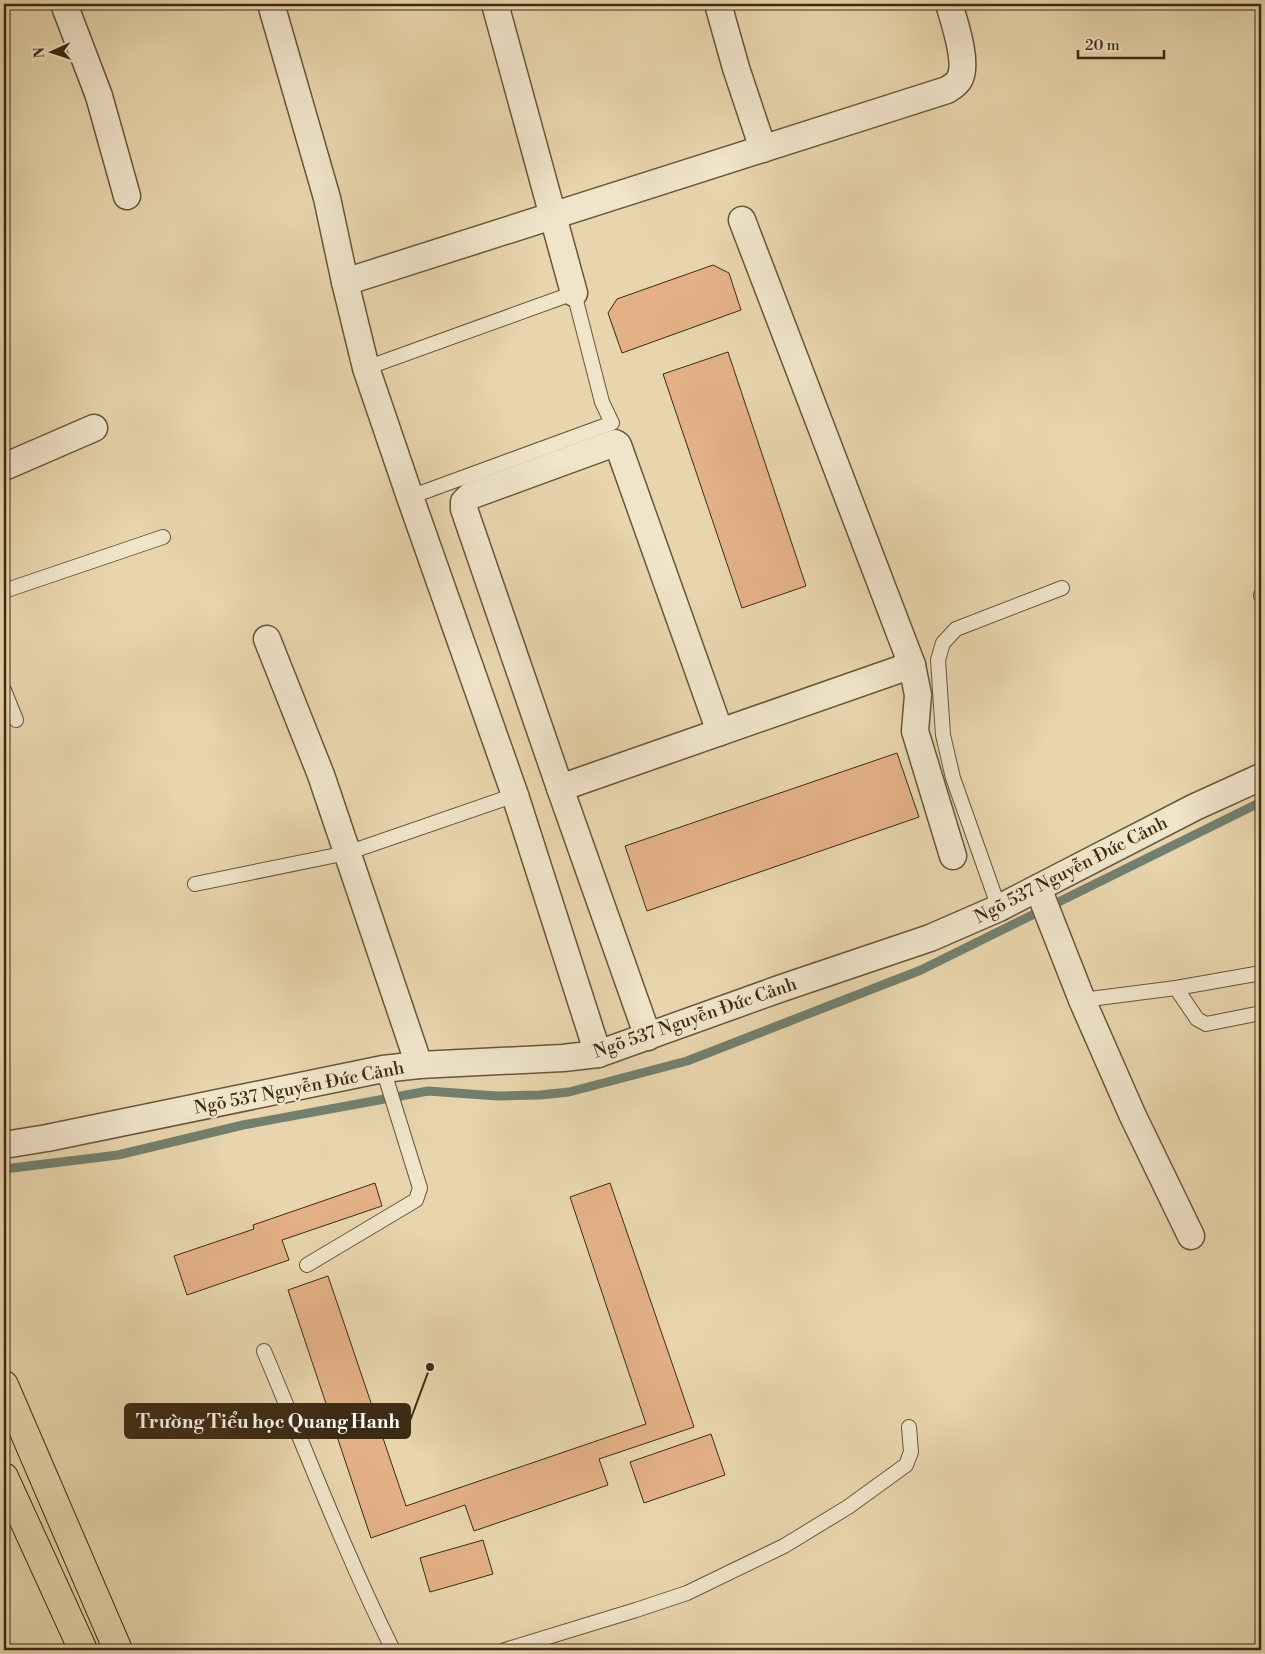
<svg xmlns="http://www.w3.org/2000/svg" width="1265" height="1654" font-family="'Libre Bodoni',serif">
<rect width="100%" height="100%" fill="#e8d5ad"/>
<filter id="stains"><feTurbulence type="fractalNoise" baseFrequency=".004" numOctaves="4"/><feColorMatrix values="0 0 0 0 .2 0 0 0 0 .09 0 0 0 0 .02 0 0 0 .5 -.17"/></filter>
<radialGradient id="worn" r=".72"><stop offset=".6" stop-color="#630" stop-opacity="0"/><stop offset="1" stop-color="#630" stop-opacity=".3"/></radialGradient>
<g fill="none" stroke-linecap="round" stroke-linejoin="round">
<polyline stroke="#73806e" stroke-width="9" points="4,1169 118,1155 243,1125 428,1091 497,1096 540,1095 569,1092 687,1061 921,970 1261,802"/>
</g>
<g fill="#e4b187" stroke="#3c2b14">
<polygon points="713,265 729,273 741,310 622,353 608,313 617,299"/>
<polygon points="728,352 806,586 742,608 663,374"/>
<polygon points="897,753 919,817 647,911 625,846"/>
<polygon points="375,1183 382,1206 282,1240 289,1260 187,1295 174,1256 254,1229 253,1225"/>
<polygon points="610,1183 694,1427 599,1459 608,1485 474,1531 465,1505 371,1538 288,1290 328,1276 406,1506 646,1424 570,1197"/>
<polygon points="711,1434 725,1475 644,1503 630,1462"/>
<polygon points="483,1540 493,1574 430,1592 420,1558"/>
</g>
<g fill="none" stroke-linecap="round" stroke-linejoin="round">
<defs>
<g id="service">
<polyline points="366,368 574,293 602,402 612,423 410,497"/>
<polyline points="4,591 163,537"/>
<polyline points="1261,595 1261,596"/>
<polyline points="4,690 16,720"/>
<polyline points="195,884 347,853 515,795"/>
<polyline points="999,908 953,778 943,735 938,660 943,643 956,629 1062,588"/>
<polyline points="1176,988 1197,1019 1206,1024 1261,1013"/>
<polyline points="1082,1000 1176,988 1261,973"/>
<polyline points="307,1265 416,1200 420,1188 383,1069"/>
<path d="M264,1351C306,1451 345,1553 393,1650"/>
<polyline points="505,1650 636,1610 687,1593 784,1546 848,1507 906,1465 911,1452 909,1427"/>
</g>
<g id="minor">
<polyline points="64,4 99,96 127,196"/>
<polyline points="271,4 327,198 345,282 366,368 410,497 515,795 598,1054"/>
<polyline points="495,4 574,293"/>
<polyline points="718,4 736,68 763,149"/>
<polyline points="742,220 912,665 918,695 915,731 953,856"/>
<path d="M345,282L947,90C950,88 957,84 959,80C969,64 954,21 949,4"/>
<polyline points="4,467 94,428"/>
<polyline points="267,639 321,775 419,1065"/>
<polyline points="560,788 912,665"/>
<polyline points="1038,888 1082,1000 1132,1114 1191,1236"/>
<polyline points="648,1037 560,788 464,509 464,502 470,496 615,443 618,445 720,732"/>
<polyline points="4,1145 47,1138 383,1069 419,1065 563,1058 598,1054 782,988 930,938 999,908 1195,807 1261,777"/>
</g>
<g id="trunk">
<polyline points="4,1385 118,1650"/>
<polyline points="4,1477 83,1650"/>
</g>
</defs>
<use href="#service" stroke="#67563a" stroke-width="16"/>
<use href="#minor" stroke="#67563a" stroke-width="29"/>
<use href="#trunk" stroke="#3c2b14" stroke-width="30"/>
<use href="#service" stroke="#f0e4ca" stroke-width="14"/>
<use href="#minor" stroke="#f0e4ca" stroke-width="26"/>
<use href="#trunk" stroke="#e8d5ad" stroke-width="28"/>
</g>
<g text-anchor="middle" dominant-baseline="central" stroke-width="4.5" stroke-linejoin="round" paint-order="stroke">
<g font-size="18" fill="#3c2b14" stroke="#f0e4ca">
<text transform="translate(1071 870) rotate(-27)">Ngõ 537 Nguyễn Đức Cảnh</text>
<text transform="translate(695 1018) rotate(-19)">Ngõ 537 Nguyễn Đức Cảnh</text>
<text transform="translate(299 1088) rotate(-11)">Ngõ 537 Nguyễn Đức Cảnh</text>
</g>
</g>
<path fill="none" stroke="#3c2b14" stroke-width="2" d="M430 1367L410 1421"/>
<circle fill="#3c2b14" stroke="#f0e4ca" stroke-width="2" cx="430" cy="1367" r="5"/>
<rect fill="#3c2b14" stroke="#3c2b14" stroke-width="2" x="125" y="1404" width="285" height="34" rx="5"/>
<g font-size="19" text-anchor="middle" font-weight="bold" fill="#fff">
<text x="268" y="1428">Trường Tiểu học Quang Hanh</text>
</g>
<rect width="1265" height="1654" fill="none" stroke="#e8d5ad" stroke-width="20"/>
<rect x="5" y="5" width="1255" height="1644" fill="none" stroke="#3c2b14" stroke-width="2.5"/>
<rect x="10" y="10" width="1245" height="1634" fill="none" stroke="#3c2b14"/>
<g transform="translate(52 52) rotate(267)" stroke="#f0e4ca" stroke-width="4" paint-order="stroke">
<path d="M0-4L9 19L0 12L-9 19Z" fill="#3c2b14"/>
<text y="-8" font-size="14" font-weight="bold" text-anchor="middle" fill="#3c2b14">N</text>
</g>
<path d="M1078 50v8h86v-8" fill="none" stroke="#3c2b14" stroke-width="2.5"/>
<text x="1085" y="50" font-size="15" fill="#3c2b14" stroke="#f0e4ca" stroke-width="4" paint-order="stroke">20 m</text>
<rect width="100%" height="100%" filter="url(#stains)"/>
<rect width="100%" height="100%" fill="url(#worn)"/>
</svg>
